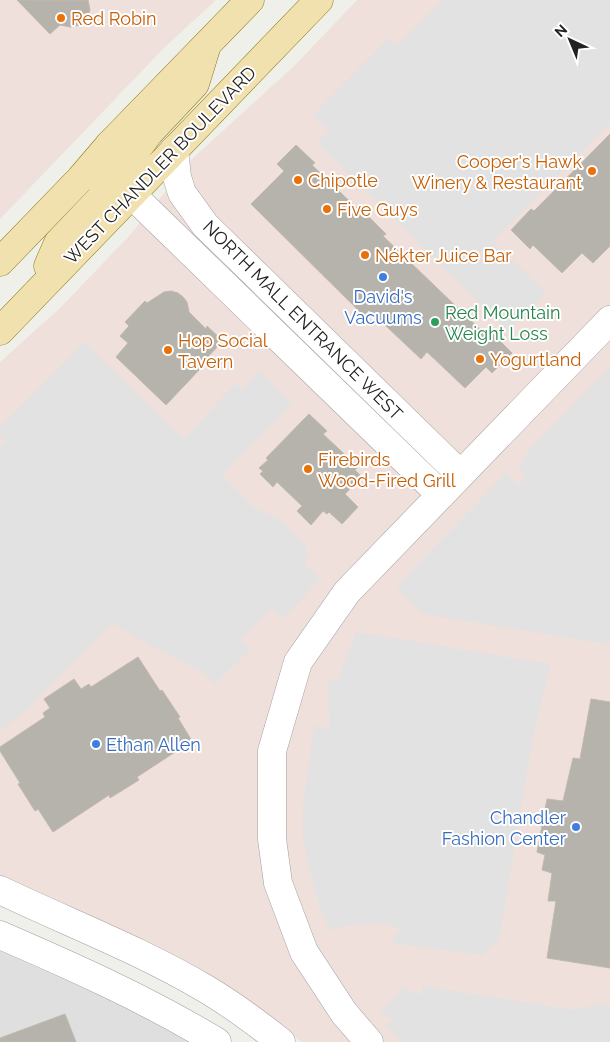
<svg xmlns="http://www.w3.org/2000/svg" width="610" height="1042" font-family="Raleway,sans-serif">
<rect width="100%" height="100%" fill="#f0f0ea"/>
<polygon fill="#dfdfdf" points="0,951 93,992 160,1025 190,1042 0,1042"/>
<g fill="#efe0db">
<polygon points="0,0 216,0 165,47 0,219"/>
<polygon points="357,0 610,0 610,1042 301,1042 254,1004 208,974 125,932 0,875 0,362 60,308 129,236 192,159 295,65"/>
</g>
<g fill="#e2e2e2">
<polygon points="443,0 610,0 610,123 493,241 546,293 508,331 317,143 329,131 313,115 389,38 397,46"/>
<polygon points="84,342 184,439 236,383 242,389 260,371 292,403 222,475 254,507 280,520 295,534 305,545 308,555 305,565 320,579 283,619 272,609 241,640 251,649 215,684 205,674 112,624 24,712 0,731 0,447 5,442 0,436 0,427"/>
<polygon points="610,367 610,645 423,614 396,587 506,473 518,484 526,476 519,468 530,448"/>
<polygon points="356,632 550,664 532,743 499,940 482,955 396,944 391,942 400,928 377,923 344,926 331,931 320,910 309,868 303,838 303,805 314,725 330,729 327,681 338,679"/>
<polygon points="423,986 574,1010 598,1004 610,1005 610,1042 402,1042 385,1025 394,1020 380,1012 403,988 421,995"/>
</g>
<g fill="#b6b2ac" stroke="#c0baae">
<polygon points="17,0 88,0 90,10 86,21 81,25 70,27 60,25 50,34"/>
<polygon points="610,134 610,246 593,263 582,253 562,273 533,245 530,249 511,230 531,209 534,211"/>
<polygon points="296,145 315,163 312,165 367,218 369,217 386,234 383,236 489,338 493,334 512,353 492,373 486,367 465,388 427,352 421,359 369,310 364,316 251,204 284,171 277,164"/>
<polygon points="171,291 178,293 183,297 187,302 189,312 206,329 207,326 223,341 199,366 201,368 166,405 116,357 128,343 120,336 129,326 125,322 145,301 147,303 164,292"/>
<polygon points="309,414 327,431 323,434 358,467 355,470 362,477 345,494 358,507 342,524 329,512 327,514 323,511 311,525 297,511 302,506 277,482 273,487 260,474 263,471 259,468 268,460 266,458"/>
<polygon points="138,657 160,691 162,690 180,717 178,718 192,741 137,777 139,780 110,798 109,795 53,832 38,809 35,811 18,784 20,783 0,751 0,747 45,717 43,713 50,708 44,699 74,679 81,689 89,684 91,687"/>
<polygon points="591,699 610,702 610,968 547,958 556,901 548,901 552,873 542,870 545,855 537,852 547,799 563,801 573,758 580,759"/>
<polygon points="65,1014 76,1042 0,1042 0,1038"/>
</g>
<g fill="none" stroke-linecap="round" stroke-linejoin="round">
<defs>
<g id="minor">
<polyline points="174,150 177,177 182,193 205,225 460,474"/>
<polyline points="131,194 441,495"/>
<path d="M0,890C69,923 140,950 206,989C233,1005 257,1023 281,1042"/>
<path d="M0,935C74,967 148,1000 217,1042"/>
<polyline points="369,1042 344,1013 304,952 278,883 272,839 272,751 298,662 347,592 610,320"/>
</g>
<g id="major">
<polyline points="131,194 134,158 138,148 149,133 195,84 206,48"/>
<polyline points="0,262 80,179 110,144 250,0"/>
<path d="M48,266L58,243L100,199C110,183 109,162 110,144"/>
<polyline points="0,331 319,0"/>
</g>
</defs>
<use href="#minor" stroke="#9f9f9f" stroke-width="29"/>
<use href="#major" stroke="#8b7b14" stroke-width="29"/>
<use href="#minor" stroke="#fff" stroke-width="28"/>
<use href="#major" stroke="#f1e1ae" stroke-width="28"/>
</g>
<g fill="#e8710a" stroke="#fff" stroke-width="2">
<circle cx="61" cy="18" r="5"/>
<circle cx="592" cy="171" r="5"/>
<circle cx="298" cy="180" r="5"/>
<circle cx="327" cy="209" r="5"/>
<circle cx="365" cy="255" r="5"/>
<circle cx="168" cy="350" r="5"/>
<circle cx="480" cy="359" r="5"/>
<circle cx="308" cy="469" r="5"/>
</g>
<g fill="#3f7fe0" stroke="#fff" stroke-width="2">
<circle cx="383" cy="277" r="5"/>
<circle cx="96" cy="744" r="5"/>
<circle cx="576" cy="827" r="5"/>
</g>
<circle fill="#2e9e5b" stroke="#fff" stroke-width="2" cx="435" cy="322" r="5"/>
<g text-anchor="middle" dominant-baseline="central" stroke-width="4" stroke-linejoin="round" paint-order="stroke">
<g font-size="18" fill="#c56008" stroke="#fff" text-anchor="start">
<text x="71" y="18">Red Robin</text>
<text x="582" y="161" text-anchor="end">Cooper's Hawk<tspan x="582" dy="21">Winery &amp; Restaurant</tspan></text>
<text x="308" y="180">Chipotle</text>
<text x="337" y="209">Five Guys</text>
<text x="375" y="255">Nékter Juice Bar</text>
<text x="178" y="340">Hop Social<tspan x="178" dy="21">Tavern</tspan></text>
<text x="490" y="359">Yogurtland</text>
<text x="318" y="459">Firebirds<tspan x="318" dy="21">Wood-Fired Grill</tspan></text>
</g>
<g font-size="18" fill="#222" stroke="#fff">
<text transform="translate(160 165) rotate(-46)">WEST CHANDLER BOULEVARD</text>
<text transform="translate(303 320) rotate(45)">NORTH MALL ENTRANCE WEST</text>
</g>
<g font-size="18" fill="#366cbe" stroke="#fff">
<text x="383" y="296">David's<tspan x="383" dy="21">Vacuums</tspan></text>
<text x="106" y="744" text-anchor="start">Ethan Allen</text>
<text x="566" y="817" text-anchor="end">Chandler<tspan x="566" dy="21">Fashion Center</tspan></text>
</g>
<g font-size="18" fill="#27864d" stroke="#fff" text-anchor="start">
<text x="445" y="312">Red Mountain<tspan x="445" dy="21">Weight Loss</tspan></text>
</g>
</g>
<g transform="translate(570 40) rotate(316)" stroke="#ffffff" stroke-width="4" paint-order="stroke">
<path d="M0-4L9 19L0 12L-9 19Z" fill="#222222"/>
<text y="-8" font-size="14" font-weight="bold" text-anchor="middle" fill="#222222">N</text>
</g>
</svg>
